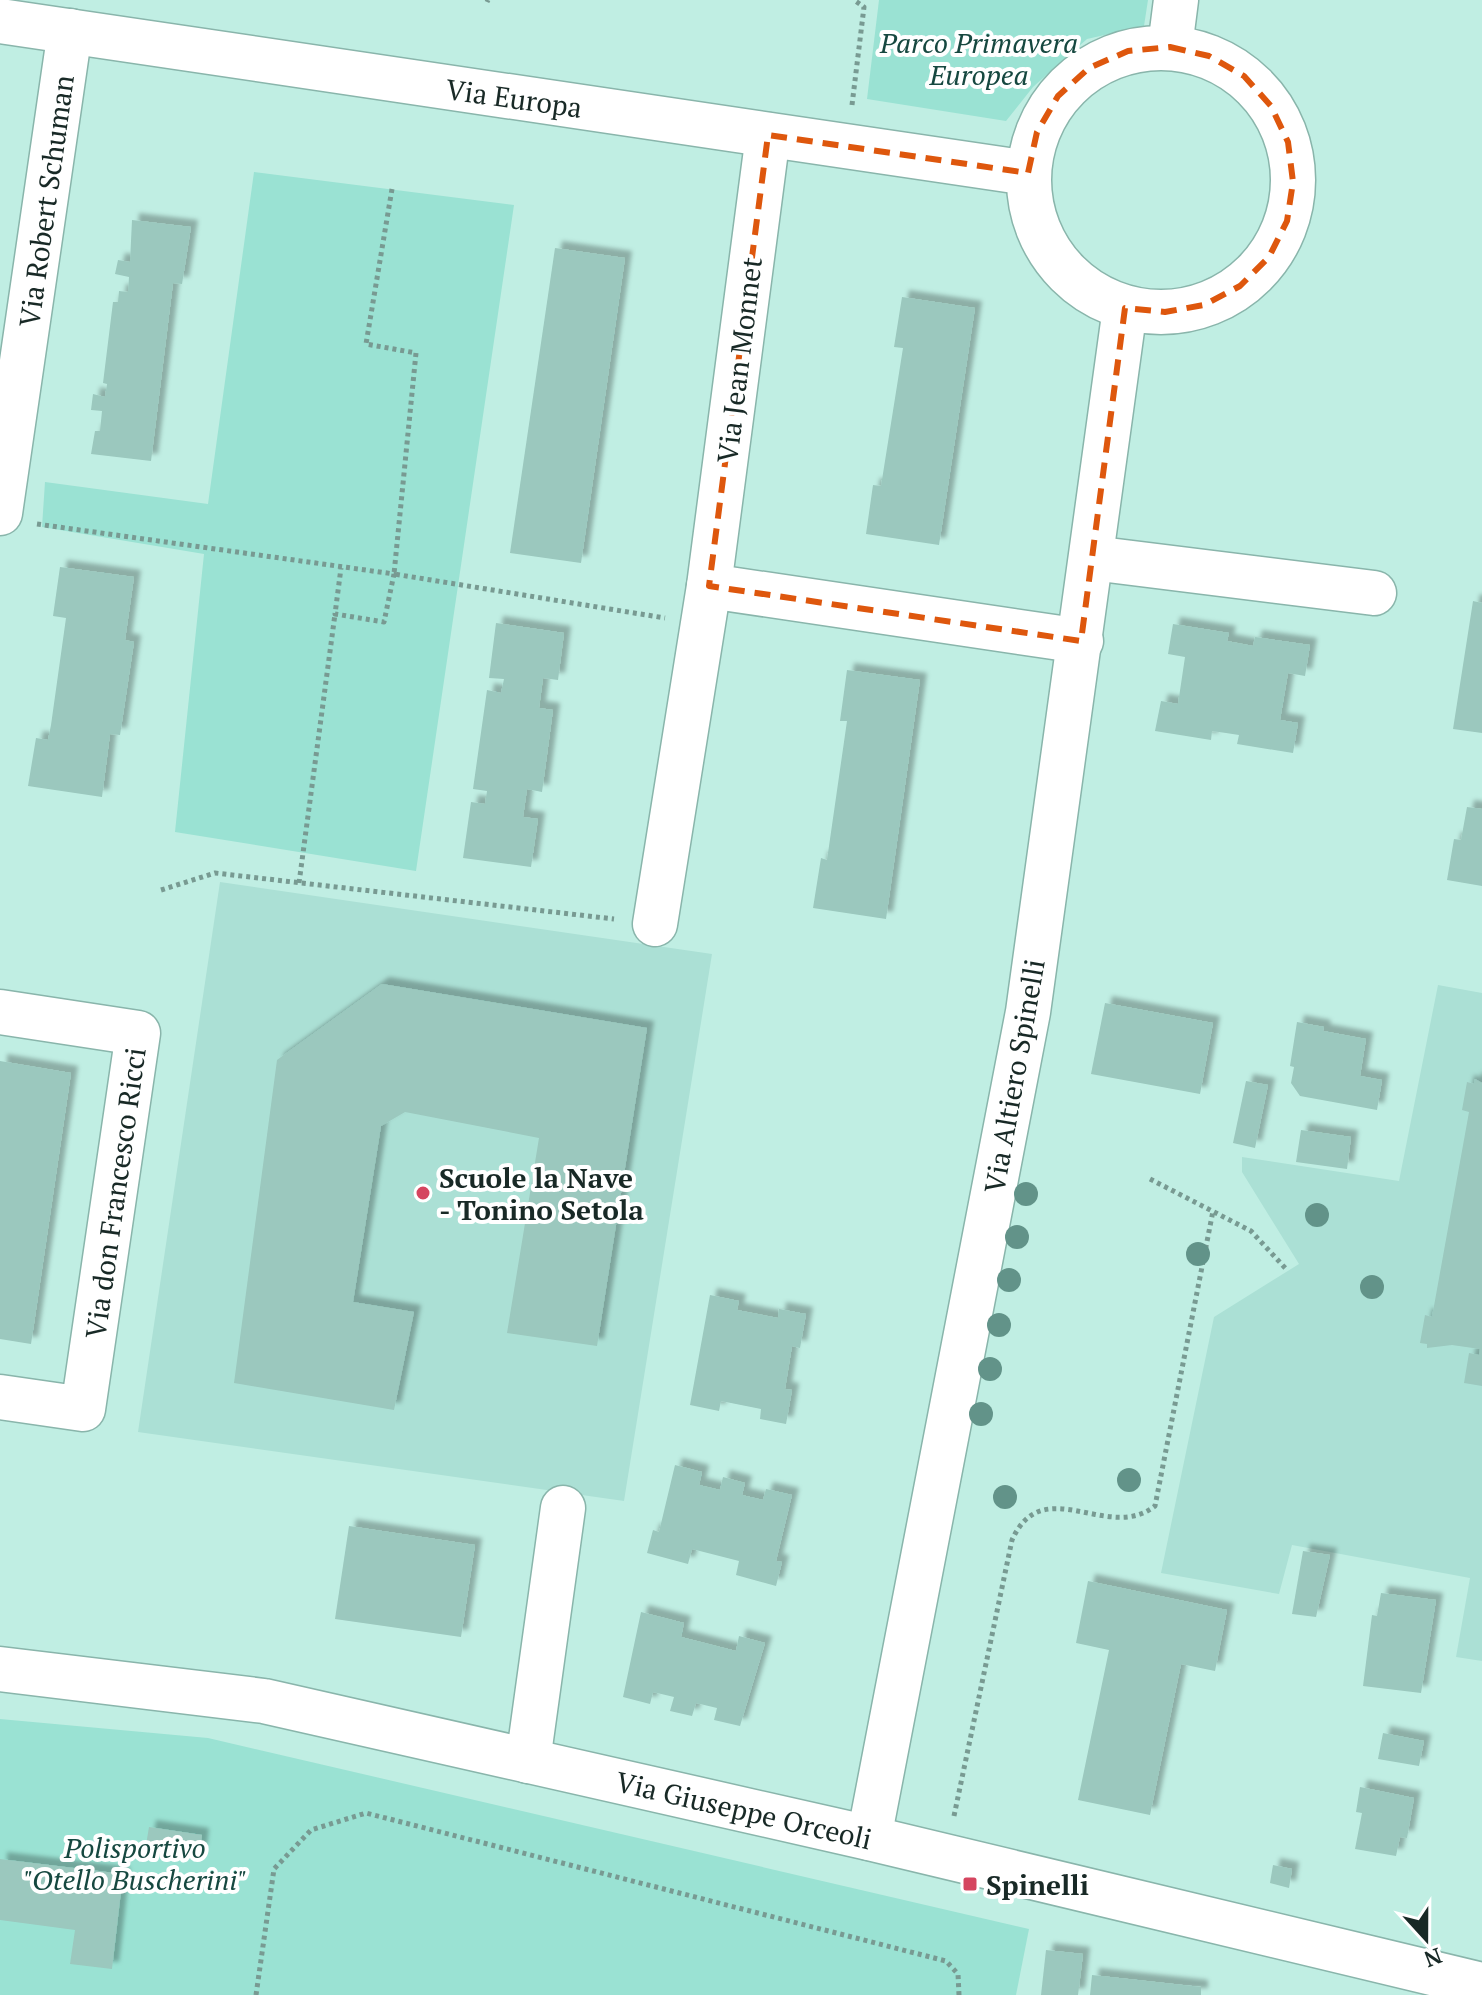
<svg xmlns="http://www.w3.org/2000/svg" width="1482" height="1995" font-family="'PT Serif',serif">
<defs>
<filter id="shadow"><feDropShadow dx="7" dy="-7" stdDeviation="2" flood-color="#0004"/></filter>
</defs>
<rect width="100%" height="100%" fill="#c0eee3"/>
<g fill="#abe0d5">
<polygon points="220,882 712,954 624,1501 138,1432"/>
<polygon points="1438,985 1482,993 1482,1661 1456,1657 1470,1578 1292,1545 1279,1594 1161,1573 1214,1317 1299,1264 1242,1172 1242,1157 1399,1181"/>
</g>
<g fill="#9ae2d3">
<polygon points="879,0 1148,0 1144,26 1087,39 1033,87 1006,121 867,99"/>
<polygon points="254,172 514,205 416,871 175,832 204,554 42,527 45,482 208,504"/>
<polygon points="0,1719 208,1738 1029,1929 1016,1995 0,1995"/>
</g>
<g fill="#9bc8be" filter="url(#shadow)">
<polygon points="132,220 191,227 182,284 173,283 151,461 91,454 95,431 100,431 102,411 91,410 93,394 105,397 107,384 103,383 113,302 118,302 119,291 128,292 129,277 115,274 118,260 130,262"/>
<polygon points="555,248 625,258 581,563 510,553"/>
<polygon points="902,297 975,308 939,545 866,534 873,485 881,486 903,348 894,347"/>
<polygon points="60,567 134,577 125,640 134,642 120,735 110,734 102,797 28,786 36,738 48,740 51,725 66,618 53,616"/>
<polygon points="1473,601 1482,603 1482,733 1453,729"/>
<polygon points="496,623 564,633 558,680 543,678 539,708 553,710 542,792 527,789 523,817 538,819 531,867 463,858 471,802 485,804 487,791 473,789 487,690 501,693 504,679 489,678"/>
<polygon points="1173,624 1229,633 1227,641 1253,646 1255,637 1310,645 1305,676 1288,673 1280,720 1298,723 1293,753 1237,744 1239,735 1226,733 1212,731 1211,740 1155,731 1161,701 1178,704 1185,657 1168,654"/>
<polygon points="847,670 920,680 886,919 813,908 821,858 827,860 847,721 840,721"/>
<polygon points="1467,807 1482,809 1482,886 1447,880 1454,839 1461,840"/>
<polygon points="382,984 647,1028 597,1346 507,1333 539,1138 405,1112 381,1126 353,1302 414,1312 394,1410 234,1383 277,1060"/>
<polygon points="1105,1003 1213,1023 1200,1094 1091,1074"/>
<polygon points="1297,1022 1324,1027 1323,1031 1366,1039 1360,1076 1382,1080 1377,1110 1300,1096 1291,1083 1294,1067 1290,1066"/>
<polygon points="0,1061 71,1073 31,1344 0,1339"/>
<polygon points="1475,1079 1482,1083 1482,1386 1464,1383 1469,1353 1479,1355 1480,1349 1452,1345 1427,1348 1427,1344 1420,1343 1425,1315 1432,1317 1469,1112 1462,1110 1467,1082 1474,1084"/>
<polygon points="1246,1081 1268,1085 1255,1148 1233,1143"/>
<polygon points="1301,1130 1351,1137 1347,1169 1296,1162"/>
<polygon points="710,1295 739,1301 737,1310 778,1318 779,1309 806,1314 800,1348 792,1346 785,1389 792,1390 786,1424 760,1419 761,1409 721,1401 719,1411 690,1405"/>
<polygon points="675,1465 702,1472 699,1485 720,1490 723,1477 745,1483 742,1495 763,1500 766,1489 792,1495 776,1561 782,1562 776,1586 736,1575 739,1561 692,1549 688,1564 647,1553 653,1530 659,1532"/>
<polygon points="349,1526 475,1545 461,1637 335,1619"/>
<polygon points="1303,1551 1330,1555 1316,1617 1292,1614"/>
<polygon points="1088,1581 1227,1610 1215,1671 1181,1664 1150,1815 1078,1800 1109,1650 1076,1643"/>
<polygon points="1381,1593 1436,1600 1421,1693 1363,1686 1372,1615 1377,1616"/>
<polygon points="641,1612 684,1623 681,1637 736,1651 739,1636 765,1643 740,1726 714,1720 717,1708 696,1703 692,1716 670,1711 674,1697 653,1692 650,1704 623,1697"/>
<polygon points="1383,1733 1424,1741 1419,1766 1378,1759"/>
<polygon points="1360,1787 1414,1798 1407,1838 1400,1837 1396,1856 1355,1849 1362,1813 1356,1812"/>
<polygon points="149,1827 202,1835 200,1852 146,1845"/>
<polygon points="0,1859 123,1874 112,1969 70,1964 75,1930 0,1920"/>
<polygon points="1273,1865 1292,1869 1289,1888 1270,1883"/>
<polygon points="1046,1950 1083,1954 1078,1995 1041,1995"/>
<polygon points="1092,1975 1201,1987 1201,1995 1090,1995"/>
</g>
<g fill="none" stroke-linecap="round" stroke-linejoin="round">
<defs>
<g id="minor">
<polyline points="0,21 1028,173"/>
<polyline points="1170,47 1176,0"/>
<circle cx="1161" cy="180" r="132"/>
<polyline points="0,513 70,31"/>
<polyline points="1092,558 1374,593"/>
<polyline points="709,586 1081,641"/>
<polyline points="655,924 709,586 768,135"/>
<polyline points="0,1012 138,1033 83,1409 0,1397"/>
<polyline points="0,1669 264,1701 869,1838 1482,1985"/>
<polyline points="528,1761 563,1508"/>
<polyline points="869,1838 1028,1012 1125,308"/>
</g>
</defs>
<use href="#minor" stroke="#89b5ab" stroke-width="47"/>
<g stroke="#789a92" stroke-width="5" stroke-dasharray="4 4" stroke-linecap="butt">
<polyline points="487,2 488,0"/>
<polyline points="852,105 864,7 854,0"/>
<polyline points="392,189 366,344 416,353 394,574 665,618"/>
<polyline points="37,524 394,574 384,622 335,614 341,568"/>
<polyline points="299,883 335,614"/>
<polyline points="161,890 215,873 614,919"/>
<polyline points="1150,1179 1251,1231 1287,1270"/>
<path d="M954,1816L1012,1540C1043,1471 1108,1543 1155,1506L1213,1211"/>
<polyline points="256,1995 274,1869 311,1830 366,1813 946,1961 958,1974 959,1995"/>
</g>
<use href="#minor" stroke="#fff" stroke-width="44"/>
</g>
<g fill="#629389">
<circle cx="1026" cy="1194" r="12"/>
<circle cx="1317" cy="1215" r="12"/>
<circle cx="1017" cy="1237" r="12"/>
<circle cx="1198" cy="1254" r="12"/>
<circle cx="1009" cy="1280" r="12"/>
<circle cx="1372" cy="1287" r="12"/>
<circle cx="999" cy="1325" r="12"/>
<circle cx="990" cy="1369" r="12"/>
<circle cx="981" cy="1414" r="12"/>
<circle cx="1129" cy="1480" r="12"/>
<circle cx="1005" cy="1497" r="12"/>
</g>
<path fill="none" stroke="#de570d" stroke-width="6" stroke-dasharray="16 10" stroke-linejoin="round" d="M1170,47L1209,56L1244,76L1271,106L1288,142L1293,182L1287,221L1269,257L1240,286L1204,305L1165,312L1125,308L1081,641L709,586L768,135L1028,173L1037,132L1058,96L1089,68L1128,51Z"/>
<g fill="#d5455f" stroke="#fff" stroke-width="3">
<circle cx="423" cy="1193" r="8"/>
<rect x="962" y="1876" width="16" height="16" rx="4"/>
</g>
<g text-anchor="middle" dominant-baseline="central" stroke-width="8" stroke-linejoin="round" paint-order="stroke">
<g font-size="28" font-style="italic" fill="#164840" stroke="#fff">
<text x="979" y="42">Parco Primavera<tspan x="979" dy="32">Europea</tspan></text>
<text x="135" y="1847">Polisportivo<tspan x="135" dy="32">"Otello Buscherini"</tspan></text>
</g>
<g font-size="28" fill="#182926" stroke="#fff">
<text transform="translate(514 98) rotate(8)">Via Europa</text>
<text transform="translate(46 201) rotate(-82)">Via Robert Schuman</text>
<text transform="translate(739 360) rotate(-83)">Via Jean Monnet</text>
<text transform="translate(1014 1076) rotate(-80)">Via Altiero Spinelli</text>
<text transform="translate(115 1193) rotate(-82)">Via don Francesco Ricci</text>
<text transform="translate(744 1810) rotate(13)">Via Giuseppe Orceoli</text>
</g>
<g font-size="28" font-weight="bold" fill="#182926" stroke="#fff" text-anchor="start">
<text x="439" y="1177">Scuole la Nave<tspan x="439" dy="32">- Tonino Setola</tspan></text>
<text x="986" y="1884">Spinelli</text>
</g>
</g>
<g transform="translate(1426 1939) rotate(159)" stroke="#ffffff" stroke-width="6" paint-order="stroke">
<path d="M0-6L14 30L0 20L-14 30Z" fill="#182926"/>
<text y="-12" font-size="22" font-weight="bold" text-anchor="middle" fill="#182926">N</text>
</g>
</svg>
